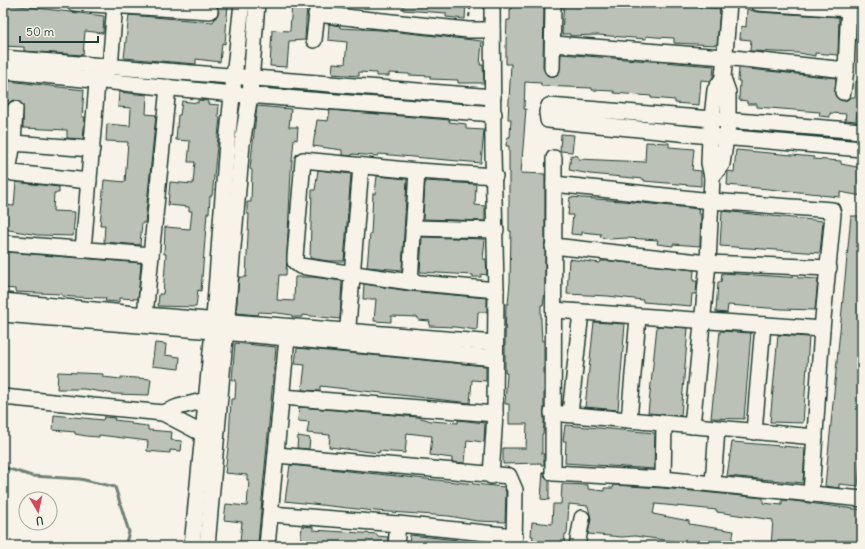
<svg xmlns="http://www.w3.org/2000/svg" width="865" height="549" font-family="Delius,sans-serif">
<rect width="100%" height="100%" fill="#f7f3e8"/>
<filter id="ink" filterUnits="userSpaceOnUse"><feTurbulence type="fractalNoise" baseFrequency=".025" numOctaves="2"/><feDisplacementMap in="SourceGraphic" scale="8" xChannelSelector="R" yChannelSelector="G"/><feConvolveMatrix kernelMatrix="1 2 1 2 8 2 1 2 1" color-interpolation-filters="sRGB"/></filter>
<g filter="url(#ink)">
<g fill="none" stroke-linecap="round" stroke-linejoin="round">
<polyline stroke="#6f8077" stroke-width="3" points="3,467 32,476 80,479 115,487 129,532 125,546"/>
</g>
<g fill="#bbc1b6" stroke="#1f3d34">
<polygon points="214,3 228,4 225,44 222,43 220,62 196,59 196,64 124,58 129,15 213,22 219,12"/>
<polygon points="292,3 307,3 305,40 289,41 287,67 270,66 272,30 290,31"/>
<polygon points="403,3 466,3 465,19 446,17 446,13 403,10"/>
<polygon points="512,3 544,3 543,68 548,76 556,76 559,73 561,54 714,66 713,77 710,81 701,80 699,105 675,103 675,100 651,98 651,96 614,93 614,91 592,90 592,88 541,86 541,83 525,82 524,109 526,109 521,173 545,174 545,292 543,305 541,305 541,322 542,341 544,341 544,424 543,434 542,434 542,454 544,454 544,465 541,465 541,463 503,464 503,448 526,448 527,424 509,424 509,404 505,404 507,373 505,373 505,342 506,304 508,304 510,282 511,231 509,231 509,146 506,146 507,137 510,137 511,119 508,119 511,64 506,64 506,43 507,20 510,20 510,9 512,9"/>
<polygon points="564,3 682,3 699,6 699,7 720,9 717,45 674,43 674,38 656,37 646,36 646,39 598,35 570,36 570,34 562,34"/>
<polygon points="3,4 104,16 103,33 85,31 83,55 24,51 24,47 3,46"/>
<polygon points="747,9 757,12 839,17 838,55 815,53 815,56 799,53 750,51 751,40 740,39 741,26 746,27"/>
<polygon points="329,24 340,26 340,28 381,30 482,41 480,65 483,65 484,83 458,83 458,80 430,79 430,76 409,75 409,74 389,73 389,76 376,76 376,73 359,72 359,76 332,74 333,63 345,64 347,42 328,40"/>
<polygon points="739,68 836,78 835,95 842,101 847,100 851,97 855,97 856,81 862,81 862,113 857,112 856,121 845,120 846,114 830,113 830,117 819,116 820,112 757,107 757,104 747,104 747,101 739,100 740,81 738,81"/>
<polygon points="9,81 84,90 82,117 85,117 83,139 67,138 67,130 23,128 23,105 15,100 11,101 7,106"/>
<polygon points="119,92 147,95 146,114 156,115 145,223 142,223 140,245 104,242 105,225 100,225 104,180 125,182 128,142 106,141 107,124 130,126 131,108 118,107"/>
<polygon points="198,100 208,101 208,104 219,105 218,117 220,117 212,196 210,196 209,213 207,213 201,291 198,290 196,307 158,306 159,294 163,294 166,254 164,254 165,227 190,229 192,211 189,211 189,207 168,205 170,182 193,184 195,162 188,162 190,141 176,140 178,115 180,115 182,101 198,103"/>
<polygon points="257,106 291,109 289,127 298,127 297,140 294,139 291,172 286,275 279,275 277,300 294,301 295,277 313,277 342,281 340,319 302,315 302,317 292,317 292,315 277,313 259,312 258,315 236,313 239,277 246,277 249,214 247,214 247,202 251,202 252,170 250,169"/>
<polygon points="330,110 450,120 449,122 466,124 466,129 484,130 481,163 379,154 378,156 352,154 352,156 342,155 342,150 313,146 317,120 328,121"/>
<polygon points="561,134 574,135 572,152 560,151"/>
<polygon points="646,142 669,143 669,147 694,149 692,170 701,171 701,186 644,181 644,179 590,174 569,170 571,155 578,156 578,159 645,162"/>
<polygon points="736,150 814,157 813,159 841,161 841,164 862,168 862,196 840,192 840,197 820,195 820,194 727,185 728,171 734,172"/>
<polygon points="318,170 351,174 344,261 328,261 310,258 312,190 315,190"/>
<polygon points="377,176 407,179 402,270 367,267 370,234 371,234 373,193 375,194"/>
<polygon points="425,181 476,184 475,205 485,206 485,221 423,219"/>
<polygon points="16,182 59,187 59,193 54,193 53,211 75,212 73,236 38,235 3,229 3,205 14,206"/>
<polygon points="570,197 623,201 699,209 698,214 701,214 700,246 673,244 673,246 657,244 658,240 627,238 610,239 600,237 601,234 582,232 582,235 571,234 573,215 568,215"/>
<polygon points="722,211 823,221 820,253 720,246"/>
<polygon points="851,216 862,216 862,247 859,279 862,279 862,447 858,486 839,484 839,488 825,486"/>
<polygon points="422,237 485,239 483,259 486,259 487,275 481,274 481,277 473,277 473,275 420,272"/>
<polygon points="6,252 141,263 138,299 119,298 119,302 105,301 106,298 74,297 62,296 62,294 15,292 15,289 3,288"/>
<polygon points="569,259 600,263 601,261 611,261 694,270 693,281 697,281 696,294 692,294 691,306 643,302 643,300 608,296 567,294"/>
<polygon points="722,273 818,279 815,310 782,309 728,305 727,313 716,312 718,282 721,282"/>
<polygon points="364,284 409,291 487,298 487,312 478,312 477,330 455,327 429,326 430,321 418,320 418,317 391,316 391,322 374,321 376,299 363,299"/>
<polygon points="594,322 625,324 618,410 585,407"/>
<polygon points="657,326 688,328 681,416 648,413"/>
<polygon points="720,331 751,333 744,419 711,418"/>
<polygon points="778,335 809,337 803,423 770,422"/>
<polygon points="155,343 166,344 165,355 180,357 179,369 152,366"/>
<polygon points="235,343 276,347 258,543 240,542 242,522 224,520 226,504 247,506 249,480 247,480 247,475 225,473 229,440 231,399 235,399 236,380 232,380"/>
<polygon points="297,348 486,366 486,381 472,380 470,403 320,386 320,391 302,390 305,365 295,364"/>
<polygon points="58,372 103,374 103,377 121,379 121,377 151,379 149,395 114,394 84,389 57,389"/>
<polygon points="299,407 418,417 431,421 458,423 458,420 485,423 484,442 467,440 465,463 452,462 452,458 430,455 432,436 407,433 405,453 379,451 379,453 329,447 330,435 307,433 309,422 298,421"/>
<polygon points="54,415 103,420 104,417 115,418 114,420 131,422 131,424 148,426 148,430 172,432 171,440 182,441 181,451 170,450 170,453 147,451 148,441 99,435 99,437 86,436 75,434 75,432 53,430"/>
<polygon points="565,425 655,433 654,469 565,463 566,441 563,441"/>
<polygon points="298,436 310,438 309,449 297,448"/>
<polygon points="732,442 805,448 803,483 727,476"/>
<polygon points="290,465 504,487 506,492 505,522 477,521 449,516 375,511 285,501"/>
<polygon points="543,471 545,478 549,481 549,500 541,499"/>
<polygon points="562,484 588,485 588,489 604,491 604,488 613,488 614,485 662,488 763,498 763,503 782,505 782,500 794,501 862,510 862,546 771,546 773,520 717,512 717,510 655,504 653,514 689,521 689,524 734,531 731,546 708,546 635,536 622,537 588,534 591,519 588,506 569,504 567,534 565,534 564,546 532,545 533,536 531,536 532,522 552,524 553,504 561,504"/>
<polygon points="302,526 313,527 313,530 377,534 377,536 388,537 387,546 300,545"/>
<polygon points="410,535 457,540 456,546 409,546"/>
</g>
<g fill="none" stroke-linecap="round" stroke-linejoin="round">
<defs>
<g id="minor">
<polyline points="74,3 210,11"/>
<polyline points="758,3 849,9"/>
<polyline points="316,14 468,30 492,30"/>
<polyline points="314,40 318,3"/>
<polyline points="554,44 724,57 846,70"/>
<polyline points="3,58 493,97"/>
<polyline points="110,68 115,3"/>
<polyline points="552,68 553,3"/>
<polyline points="3,71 233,94 494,114"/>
<polyline points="843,92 846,70 849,3"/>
<polyline points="862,131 549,106 547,112 548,120 710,136 862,149"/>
<polyline points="13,143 15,109"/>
<polyline points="554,158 553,473 663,479 862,499"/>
<polyline points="495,176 417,171 303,160 295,257 295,262 300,266 410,282 496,290"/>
<polyline points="712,177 722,164 728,125 728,92 723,78 729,3"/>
<polyline points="89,181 13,173 9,170 9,166 13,143 92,149"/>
<polyline points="554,184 711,201 832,210 833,214 822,329 811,494"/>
<polyline points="413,228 496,230"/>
<polyline points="3,243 151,255"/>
<polyline points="553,246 708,263 829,268"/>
<polyline points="83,250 98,71"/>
<polyline points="410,282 417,171"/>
<polyline points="3,301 145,315 495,343"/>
<polyline points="554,310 822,329"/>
<polyline points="3,314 213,331 495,358"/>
<polyline points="145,315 168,87"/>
<polyline points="347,338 361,166"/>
<polyline points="3,397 163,413"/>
<polyline points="282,397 495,414"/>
<polyline points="552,413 815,437"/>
<polyline points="570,414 581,312"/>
<polyline points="629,420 638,317"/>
<polyline points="692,426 708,263 712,177 709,163 710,136 715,90 723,78"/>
<polyline points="754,432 763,325"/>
<polyline points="203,434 163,413 178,407 206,400"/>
<polyline points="277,455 509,476 515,490 514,546"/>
<polyline points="491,476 495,414 496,290 493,153 492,3"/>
<polyline points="663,479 664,424"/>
<polyline points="713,483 717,429"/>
<polyline points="271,514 398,524 515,536"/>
<polyline points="192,546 213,331 227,143 242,3"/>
<polyline points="207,546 239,178 242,144 250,95 257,3"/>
<polyline points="267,546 287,338"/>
<polyline points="396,546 398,524"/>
<polyline points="577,546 582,518"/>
</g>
</defs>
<use href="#minor" stroke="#1f3d34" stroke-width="18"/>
<polyline stroke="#1f3d34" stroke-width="2" stroke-dasharray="4 3" stroke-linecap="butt" points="469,17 471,3"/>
<use href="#minor" stroke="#f7f3e8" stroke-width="15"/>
</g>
</g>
<rect width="865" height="549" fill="none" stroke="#f7f3e8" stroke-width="16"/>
<rect x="8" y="8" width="849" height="533" fill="none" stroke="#1f3d34" stroke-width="1.5" filter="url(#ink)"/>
<g transform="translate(38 511) rotate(171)"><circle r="19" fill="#f7f3e8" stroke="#a1aaa0"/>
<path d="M0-3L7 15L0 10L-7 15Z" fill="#d1495b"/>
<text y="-6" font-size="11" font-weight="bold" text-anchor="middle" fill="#1f3d34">U</text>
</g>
<path d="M20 36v6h78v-6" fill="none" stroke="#1f3d34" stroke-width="2"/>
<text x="26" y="36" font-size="12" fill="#1f3d34" stroke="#f7f3e8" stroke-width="3" paint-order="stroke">50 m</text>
</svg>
